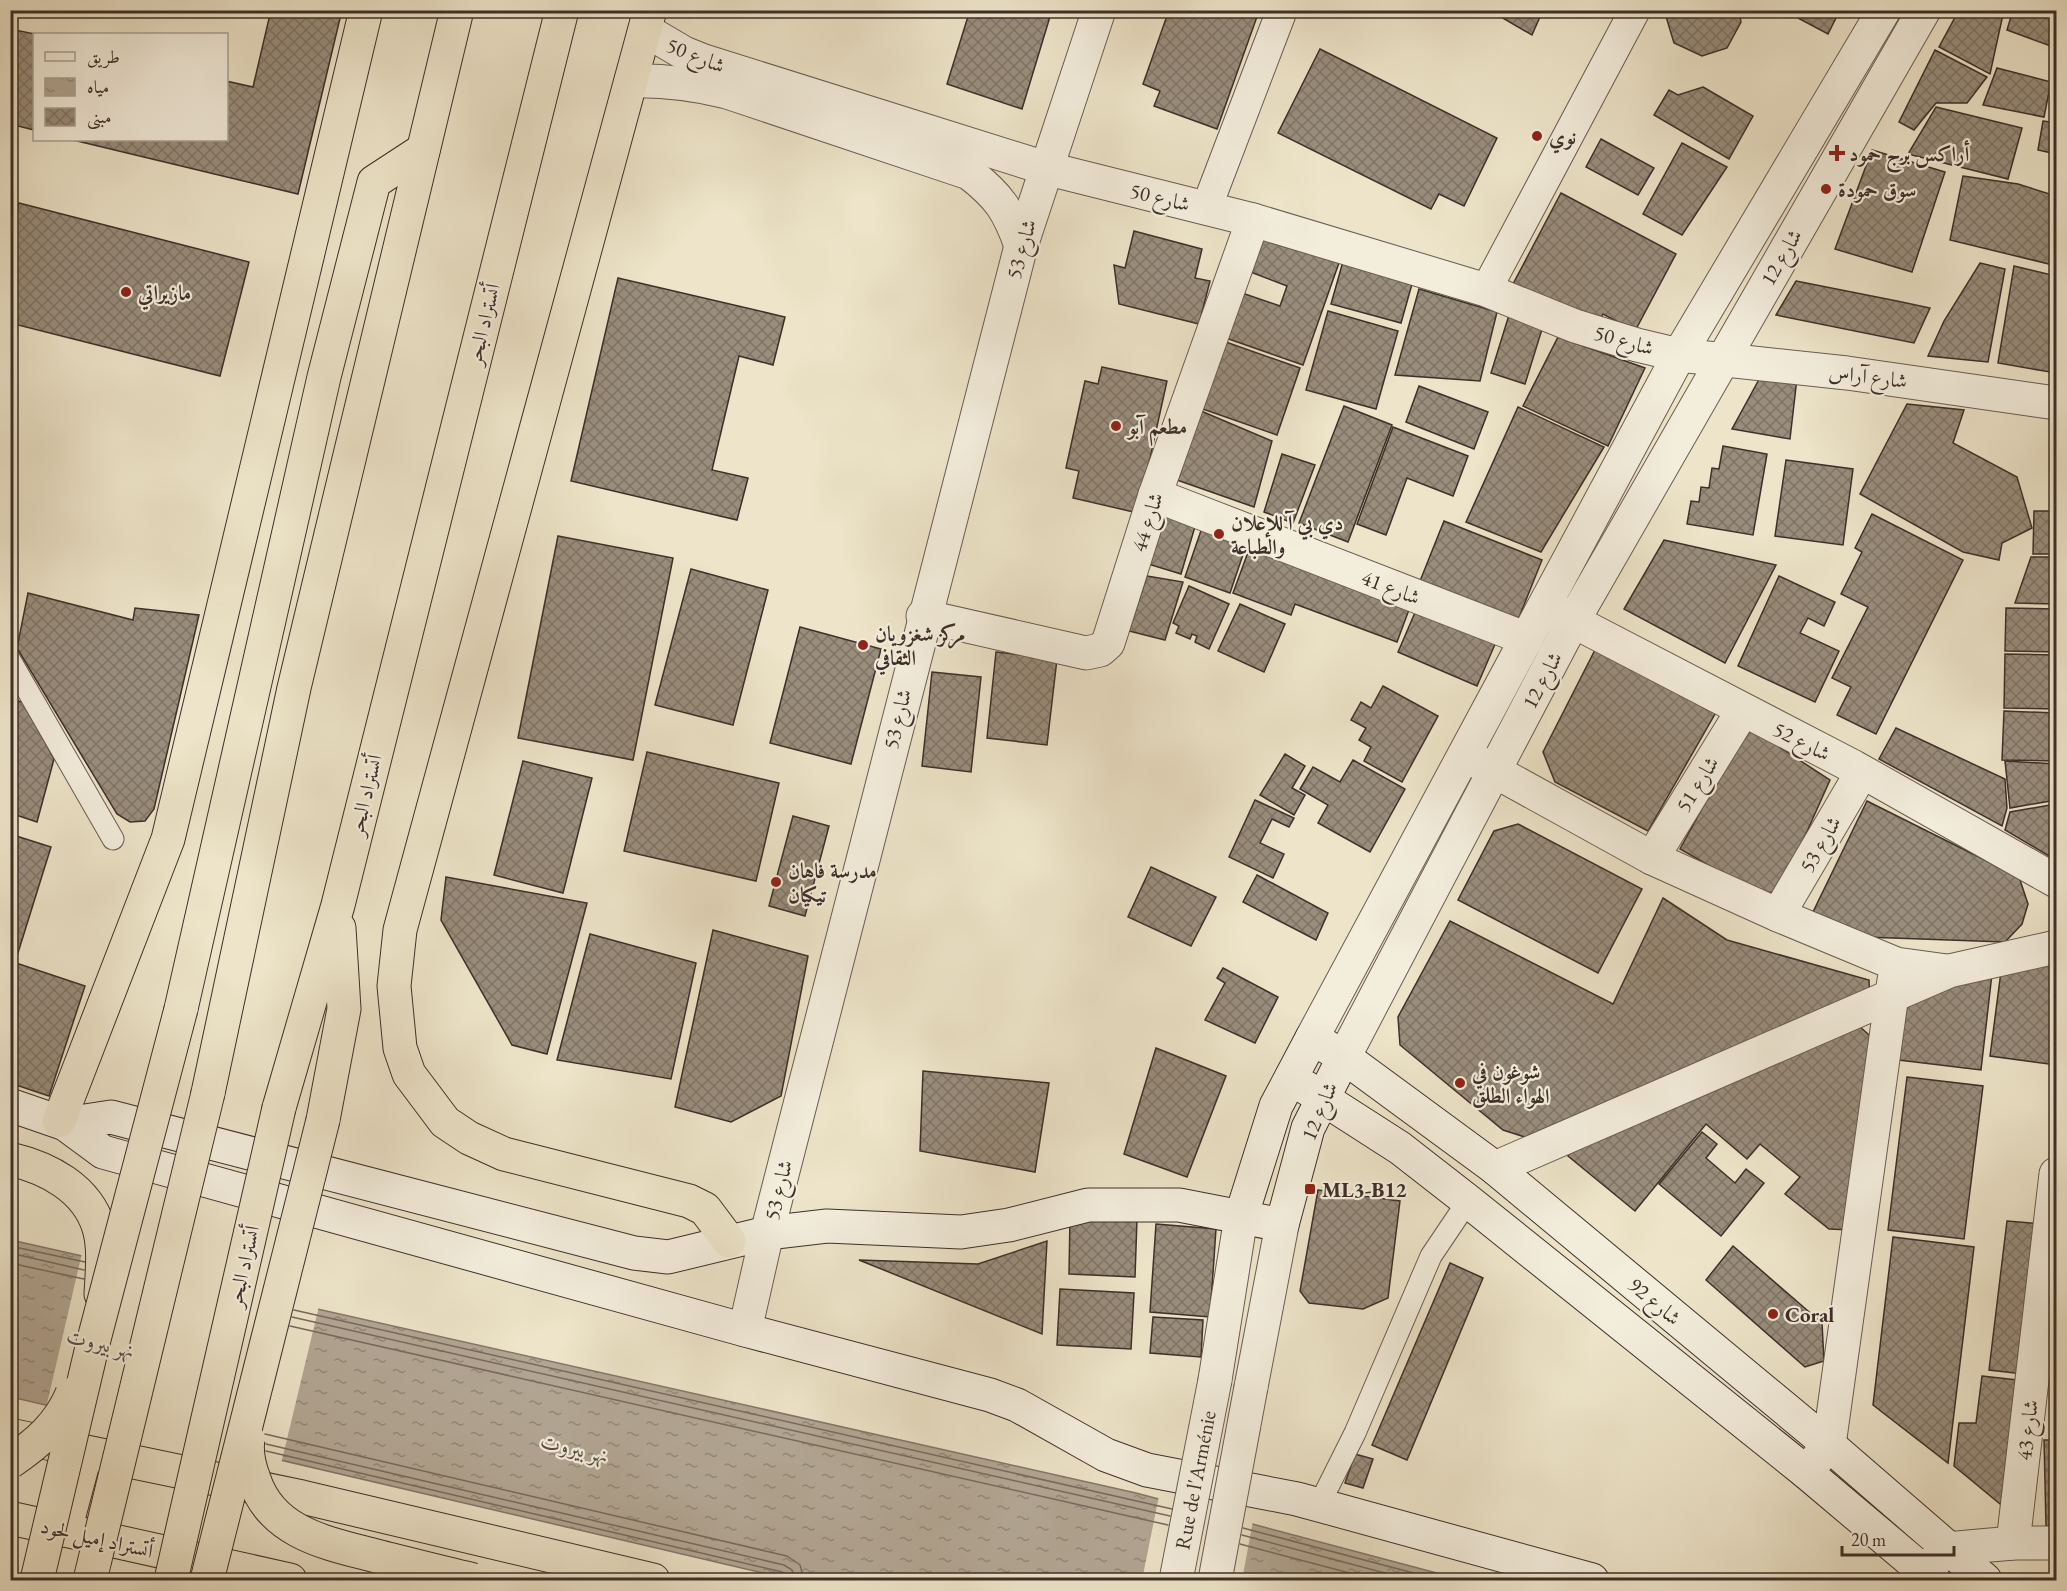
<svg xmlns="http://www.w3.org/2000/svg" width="2067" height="1591" font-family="'EB Garamond',Amiri,serif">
<defs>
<pattern id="water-ripples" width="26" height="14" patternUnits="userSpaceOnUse" patternTransform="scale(1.5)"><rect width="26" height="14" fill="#b2a693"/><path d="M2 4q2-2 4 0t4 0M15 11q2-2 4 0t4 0" fill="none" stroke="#928878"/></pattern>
<pattern id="building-cross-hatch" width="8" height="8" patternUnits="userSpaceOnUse" patternTransform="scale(1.5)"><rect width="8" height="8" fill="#998d7c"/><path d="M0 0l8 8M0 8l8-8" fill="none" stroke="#7e7466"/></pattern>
</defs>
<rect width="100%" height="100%" fill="#ede4c9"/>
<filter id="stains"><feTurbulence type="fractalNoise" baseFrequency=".00333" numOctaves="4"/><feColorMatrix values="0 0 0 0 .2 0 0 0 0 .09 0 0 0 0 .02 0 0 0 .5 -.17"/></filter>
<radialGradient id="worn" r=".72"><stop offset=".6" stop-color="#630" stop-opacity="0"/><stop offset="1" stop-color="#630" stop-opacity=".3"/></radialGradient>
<polygon fill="url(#water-ripples)" stroke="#847669" stroke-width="1.5" points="11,1240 1136,1493 1463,1580 793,1580 11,1397"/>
<g fill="#ede4c9">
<polygon points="82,1253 319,1306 281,1464 46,1408"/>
<polygon points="1159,1496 1253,1521 1242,1580 1142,1580"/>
</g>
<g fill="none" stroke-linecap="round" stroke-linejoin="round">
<g stroke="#786a5e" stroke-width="1.5">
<polyline points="10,1246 85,1262"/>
<polyline points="10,1253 84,1270"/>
<polyline points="10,1263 84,1279"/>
<polyline points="294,1310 1172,1509"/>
<polyline points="292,1317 1170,1516"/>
<polyline points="290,1326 1168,1525"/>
<polyline points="265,1434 787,1556 800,1565 804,1580"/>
<polyline points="266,1444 784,1565 792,1570 795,1580"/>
<polyline points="266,1451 782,1572 786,1575 787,1580"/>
<polyline points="1243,1528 1440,1580"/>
<polyline points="1242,1535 1411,1580"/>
<polyline points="1240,1544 1376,1580"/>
</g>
</g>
<g fill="url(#building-cross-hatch)" stroke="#3e2f29" stroke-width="1.5">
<polygon points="271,10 342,10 298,194 73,140 226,140 226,81 253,87"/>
<polygon points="970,10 1052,10 1022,109 947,84"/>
<polygon points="1169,10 1259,11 1217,129 1154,106 1160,91 1143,84"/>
<polygon points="1489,10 1543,10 1532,35"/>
<polygon points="1664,10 1739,10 1741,22 1727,48 1702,56 1674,43"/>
<polygon points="1783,10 1840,10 1828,34"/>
<polygon points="1959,10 2004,10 1990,74 1939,47"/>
<polygon points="2013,10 2056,10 2056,48 2007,30"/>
<polygon points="10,29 35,34 34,130 10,124"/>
<polygon points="1320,49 1497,138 1464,206 1439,194 1431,209 1278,133"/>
<polygon points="1935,50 1987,77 1967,103 1936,103 1914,130 1899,122"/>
<polygon points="1997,68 2051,82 2044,117 1983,105"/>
<polygon points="1703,87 1753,116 1729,159 1654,115 1669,90 1678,95"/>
<polygon points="1936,107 2022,128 2008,179 1908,154"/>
<polygon points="2043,121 2056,123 2056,154 2038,150"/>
<polygon points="1601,139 1654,168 1638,195 1586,167"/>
<polygon points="1682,143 1727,167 1682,235 1643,214"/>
<polygon points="1872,150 1945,172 1912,272 1835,249"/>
<polygon points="1963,176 2018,184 2056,196 2056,243 2049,264 1950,240"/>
<polygon points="1561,193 1676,254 1635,331 1603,314 1596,327 1513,284"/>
<polygon points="19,203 249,262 220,376 10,323 10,238"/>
<polygon points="1134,231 1202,249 1195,278 1210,281 1199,324 1119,304 1114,265 1125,268"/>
<polygon points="1261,233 1340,260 1303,365 1226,338 1242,293 1280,306 1287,286 1248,271"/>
<polygon points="1344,258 1414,277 1401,323 1331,304"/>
<polygon points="1980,263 2005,269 1988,362 1928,356 1944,321"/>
<polygon points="2014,266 2056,276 2056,338 2050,372 1998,363"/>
<polygon points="618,278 785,317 773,365 739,356 712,470 748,478 737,520 571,481"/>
<polygon points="1796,281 1897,301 1930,308 1914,343 1776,315"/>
<polygon points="1419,289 1497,312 1480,381 1395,375"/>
<polygon points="1328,311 1398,331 1376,409 1306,390"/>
<polygon points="1509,315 1543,326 1525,384 1491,373"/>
<polygon points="1558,337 1645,368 1608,446 1523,406"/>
<polygon points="1223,341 1300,368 1277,435 1200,408"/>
<polygon points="1102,367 1167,381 1138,513 1073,498 1079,471 1066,468 1085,381 1098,384"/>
<polygon points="1762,374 1797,378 1790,439 1732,429"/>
<polygon points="1419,386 1488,412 1474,449 1406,422"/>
<polygon points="1907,404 1964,410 1953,443 2017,477 2032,528 2002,543 1999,560 1963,552 1860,494"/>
<polygon points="1344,406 1392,425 1348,542 1299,523"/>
<polygon points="1518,407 1604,447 1541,552 1466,522"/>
<polygon points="1201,411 1272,441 1254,507 1177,480"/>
<polygon points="1393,427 1468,456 1453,496 1407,478 1386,535 1357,524"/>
<polygon points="2056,434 2056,462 2053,462"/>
<polygon points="1723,446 1767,454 1753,535 1687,524 1691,501 1699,502 1701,487 1709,488 1712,468 1719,469"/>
<polygon points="1282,454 1315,465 1293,523 1264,512"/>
<polygon points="1786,460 1853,469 1843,545 1775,536"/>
<polygon points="1163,502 1199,513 1181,574 1145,563"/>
<polygon points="2034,511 2056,511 2056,554 2033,554"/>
<polygon points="1872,514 1963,560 1876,734 1837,715 1851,687 1832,678 1868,607 1841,594 1862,552 1855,548"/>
<polygon points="1444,521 1542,560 1514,630 1416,591"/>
<polygon points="1204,522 1249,537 1230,593 1185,577"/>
<polygon points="558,536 673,558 633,760 518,738"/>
<polygon points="1254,536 1410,607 1397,642 1295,604 1291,615 1233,593"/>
<polygon points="1664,540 1776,565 1725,663 1624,609"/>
<polygon points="2031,557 2056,557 2056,604 2015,603"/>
<polygon points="691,569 768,590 733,725 655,705"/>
<polygon points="1147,576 1183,582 1165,640 1129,631"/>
<polygon points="1779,576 1835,602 1824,626 1808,618 1800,633 1839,651 1815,702 1738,666"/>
<polygon points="1189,586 1229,604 1209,649 1195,642 1197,636 1192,634 1190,639 1176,633 1179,626 1173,623"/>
<polygon points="28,593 133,620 135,608 199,615 154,809 145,821 130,822 117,814 17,648"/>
<polygon points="1420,601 1499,635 1477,686 1398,652"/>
<polygon points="1240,604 1285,624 1264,672 1218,651"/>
<polygon points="2006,608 2056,609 2056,652 2005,651"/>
<polygon points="800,627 881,649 851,764 770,743"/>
<polygon points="1597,646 1719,707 1648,831 1555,782 1543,752"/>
<polygon points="996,652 1057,659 1047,745 987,738"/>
<polygon points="2005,654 2056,655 2056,709 2004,708"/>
<polygon points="932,672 981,677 971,772 922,766"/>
<polygon points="1383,686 1438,716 1402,782 1364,761 1371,747 1359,740 1366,728 1351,720 1361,702 1371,708"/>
<polygon points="10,698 24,703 54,759 37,822 10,813"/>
<polygon points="2004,711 2056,713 2056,761 2002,760"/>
<polygon points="1747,726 1830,780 1780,892 1757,893 1680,849"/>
<polygon points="1896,728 2005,779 2007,808 2002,826 1879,759"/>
<polygon points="647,752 779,783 756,881 624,851"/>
<polygon points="1285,754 1305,766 1292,788 1305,795 1294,815 1260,795"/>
<polygon points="1353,760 1405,789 1370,852 1318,823 1328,805 1300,789 1313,767 1340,782"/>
<polygon points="523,761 592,778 563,893 494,875"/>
<polygon points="2005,761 2056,764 2056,800 2010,808"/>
<polygon points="1255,800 1294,818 1289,827 1272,819 1260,843 1284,854 1273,878 1229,857"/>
<polygon points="1867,801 2019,877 2028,904 2022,924 2005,942 1864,937 1813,912"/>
<polygon points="2056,804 2056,860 2005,830 2010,812"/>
<polygon points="793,816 829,826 805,916 769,906"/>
<polygon points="1518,824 1642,889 1598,973 1458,900 1494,831"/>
<polygon points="10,834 51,847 17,956 10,954"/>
<polygon points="1151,867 1216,897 1191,946 1128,917"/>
<polygon points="1257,875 1328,913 1316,940 1243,902"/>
<polygon points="446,877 587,903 547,1054 512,1045 441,920"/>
<polygon points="1663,898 1727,940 1869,980 1870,1004 1528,1138 1503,1130 1400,1045 1398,1017 1450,921 1613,1004"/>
<polygon points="713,930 808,956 781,1096 731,1122 675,1107"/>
<polygon points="590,934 696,963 671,1079 557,1060"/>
<polygon points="2056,956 2056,1065 1990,1056 2002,964"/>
<polygon points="10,961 85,986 49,1096 10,1083"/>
<polygon points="1993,965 1981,1070 1899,1060 1904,1011 1910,1001"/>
<polygon points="1223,968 1278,997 1255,1043 1205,1020 1225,983 1217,978"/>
<polygon points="1858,1025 1879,1044 1850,1230 1829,1229 1785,1194 1800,1177 1760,1144 1747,1159 1706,1124 1635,1211 1568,1156 1573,1139"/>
<polygon points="1156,1048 1226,1076 1187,1177 1124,1154"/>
<polygon points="923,1071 1049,1083 1035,1172 920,1151"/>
<polygon points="1907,1077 1983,1086 1964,1239 1888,1230"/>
<polygon points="1702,1132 1717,1144 1706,1158 1735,1183 1746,1169 1764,1183 1721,1236 1659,1184"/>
<polygon points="1318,1190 1400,1201 1388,1298 1363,1309 1309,1303 1300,1291"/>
<polygon points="1070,1217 1137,1219 1135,1277 1069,1274"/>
<polygon points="2007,1221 2042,1224 2023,1374 1989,1370"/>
<polygon points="1156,1224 1216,1229 1210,1317 1150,1312"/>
<polygon points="1893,1237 1974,1247 1948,1463 1873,1405"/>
<polygon points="1047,1241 1042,1334 859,1260 978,1264"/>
<polygon points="1733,1246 1822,1323 1824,1361 1805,1367 1706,1280"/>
<polygon points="1450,1263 1483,1278 1407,1460 1372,1445"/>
<polygon points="2056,1274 2056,1365 2050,1365"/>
<polygon points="1060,1289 1134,1293 1131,1349 1057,1345"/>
<polygon points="1153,1317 1203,1320 1201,1357 1150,1353"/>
<polygon points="1982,1376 2026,1381 2011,1500 2000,1504 1954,1466 1959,1423 1976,1423"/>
<polygon points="2044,1440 2056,1440 2056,1526 2046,1526"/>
<polygon points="1355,1454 1373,1459 1363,1488 1345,1483"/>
</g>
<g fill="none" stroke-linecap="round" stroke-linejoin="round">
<defs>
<g id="service">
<polyline points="10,660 113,839"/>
<polyline points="1319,1505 1355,1433 1431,1256 1468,1201"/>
</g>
<g id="pedestrian">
<polyline points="1206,209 1282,10"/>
<polyline points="1486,290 1635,10"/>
</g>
<g id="minor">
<polyline points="645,30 684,53 704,61 1045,168 1253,220 1486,290 1575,326 1637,345 1679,355 1847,373 2056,403"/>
<path d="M631,81C665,80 694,84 727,92L969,173C999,196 1009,211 1021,246"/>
<polyline points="1155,495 1527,639"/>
<polyline points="1549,606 1573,621 1854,767 2056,881"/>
<polyline points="923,616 1086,653 1100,650 1108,643 1155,495 1253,220"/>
<polyline points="1469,757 1652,858 1778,915 1896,964 1947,971"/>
<polyline points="1652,858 1743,710"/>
<polyline points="1778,915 1862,772"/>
<polyline points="1495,1168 1949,971 2056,947"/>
<polyline points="745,1330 767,1233 1021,246 1099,10"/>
<polyline points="1806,1472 1829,1445 1894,980"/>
<polyline points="2013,1543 2056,1174"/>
<polyline points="1934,1562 1946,1549 2013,1543 2056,1543"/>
</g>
<g id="tertiary">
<polyline points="1312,1038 1679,355 1884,10"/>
<polyline points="1344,1057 1573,621 1924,10"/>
<polyline points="1215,1380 1241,1217"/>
<polyline points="1251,1387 1282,1225"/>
</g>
<g id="secondary">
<polyline points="1305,1087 1400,1148 1468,1201 1806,1472 1934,1580"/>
<polyline points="10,1105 65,1124 103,1152 745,1330 990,1395 1017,1405 1106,1455 1147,1470 1297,1499 1592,1580"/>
<polyline points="65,1124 111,1117 634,1253 668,1257 767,1233 827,1226 961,1232 1009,1225 1088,1205 1179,1205 1282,1225 1308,1128 1344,1057"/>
<polyline points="1241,1217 1276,1106 1312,1038 1344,1057 1495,1168 1829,1445 1985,1580"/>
</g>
<polyline id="trunk" points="10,1435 61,1446"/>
<g id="motorway">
<polyline points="650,10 400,930 394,986 400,1048 409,1074 445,1122 469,1138 504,1154 689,1201 705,1209 729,1241"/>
<polyline points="181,1009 324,377 374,182 423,150"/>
<polyline points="208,1093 294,688 457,10"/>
<polyline points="279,1108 338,905 562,10"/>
<polyline points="323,1120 344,1009 339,928"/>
<polyline points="59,1121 168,839 366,10"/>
<path d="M10,1159C48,1168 87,1188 99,1228C105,1249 102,1273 101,1294"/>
<polyline points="10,1518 290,1580"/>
<polyline points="65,1530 86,1452 302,1497 653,1580"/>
</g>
</defs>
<use href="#service" stroke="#6a5c51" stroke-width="23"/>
<use href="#pedestrian" stroke="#6a5c51" stroke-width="32"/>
<use href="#minor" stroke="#6a5c51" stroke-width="35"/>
<use href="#tertiary" stroke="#6a5c51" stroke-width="35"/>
<use href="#secondary" stroke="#3e2f29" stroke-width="35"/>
<use href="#trunk" stroke="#3e2f29" stroke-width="35"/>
<use href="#motorway" stroke="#3e2f29" stroke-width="35"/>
<use href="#service" stroke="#f3eddc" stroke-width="21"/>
<use href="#pedestrian" stroke="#f3eddc" stroke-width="30"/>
<use href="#minor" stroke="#f3eddc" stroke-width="33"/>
<use href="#tertiary" stroke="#f3eddc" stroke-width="33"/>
<use href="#secondary" stroke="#f3eddc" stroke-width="33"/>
<use href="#trunk" stroke="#ede4c9" stroke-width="33"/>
<use href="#motorway" stroke="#ede4c9" stroke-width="33"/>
<defs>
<g id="tertiary-bridge">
<polyline points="1176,1580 1215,1380"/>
<polyline points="1215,1580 1251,1387"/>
</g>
<g id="motorway-bridge">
<path d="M248,1439C246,1452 249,1466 254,1479C272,1535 331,1544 380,1557C412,1565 443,1573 474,1580"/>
<path d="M10,1462C38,1443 59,1425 72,1394"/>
<polyline points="37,1580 93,1343 181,1009"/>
<polyline points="90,1580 208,1093"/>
<polyline points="171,1580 279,1108"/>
<polyline points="207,1580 323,1120"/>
</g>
</defs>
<use href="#tertiary-bridge" stroke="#6a5c51" stroke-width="35" stroke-linecap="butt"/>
<use href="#motorway-bridge" stroke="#3e2f29" stroke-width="35" stroke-linecap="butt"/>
<use href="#tertiary-bridge" stroke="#f3eddc" stroke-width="33"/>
<use href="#motorway-bridge" stroke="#ede4c9" stroke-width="33"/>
</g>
<g fill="#8f2418" stroke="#f3eddc" stroke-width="2">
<circle cx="1537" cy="136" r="6"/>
<path d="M1834 144h6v6h6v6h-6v6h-6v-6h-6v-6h6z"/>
<circle cx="1826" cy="189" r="6"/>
<circle cx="126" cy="292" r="6"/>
<circle cx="1116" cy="426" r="6"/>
<circle cx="1219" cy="534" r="6"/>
<circle cx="863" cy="645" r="6"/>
<circle cx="776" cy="882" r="6"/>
<circle cx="1460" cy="1083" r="6"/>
<rect x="1304" y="1183" width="12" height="12" rx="3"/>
<circle cx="1773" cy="1314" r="6"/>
</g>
<g text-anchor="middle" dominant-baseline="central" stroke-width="4.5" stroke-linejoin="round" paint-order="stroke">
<g font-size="21" fill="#3e2f29" stroke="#f3eddc">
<text transform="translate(696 55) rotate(22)">شارع 50</text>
<text transform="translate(1160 197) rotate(14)">شارع 50</text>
<text transform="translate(1021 249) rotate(-74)">شارع 53</text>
<text transform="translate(1781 257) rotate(-60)">شارع 12</text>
<text transform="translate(483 324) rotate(-76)">أتستراد البحر</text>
<text transform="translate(1624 340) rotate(16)">شارع 50</text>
<text transform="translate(1868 376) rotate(7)">شارع آراس</text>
<text transform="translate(1147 522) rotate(-72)">شارع 44</text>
<text transform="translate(1391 587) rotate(21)">شارع 41</text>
<text transform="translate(1542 680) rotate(-62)">شارع 12</text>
<text transform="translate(897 719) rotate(-76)">شارع 53</text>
<text transform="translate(1802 741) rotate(27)">شارع 52</text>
<text transform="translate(1697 784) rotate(-58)">شارع 51</text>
<text transform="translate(365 795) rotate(-76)">أتستراد البحر</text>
<text transform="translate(1820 844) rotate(-60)">شارع 53</text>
<text transform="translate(1319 1111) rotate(-67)">شارع 12</text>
<text transform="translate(778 1190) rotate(-76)">شارع 53</text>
<text transform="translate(243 1266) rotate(-77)">أتستراد البحر</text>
<text transform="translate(1655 1301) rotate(40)">شارع 92</text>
<text transform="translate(2027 1430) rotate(-83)">شارع 43</text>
<text transform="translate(1195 1480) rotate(-79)">Rue de l'Arménie</text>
<text transform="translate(97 1538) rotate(13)">أتستراد إميل لحود</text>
</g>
<g font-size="21" font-weight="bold" fill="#3e2f29" stroke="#f3eddc" text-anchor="start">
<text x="1549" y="136">نوي</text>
<text x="1849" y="153">أراكس برج حمود</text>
<text x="1838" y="189">سوق حمودة</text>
<text x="138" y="292">مازيراتي</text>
<text x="1128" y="426">مطعم آبو</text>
<text x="1231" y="522">دي بي آ للإعلان<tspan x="1231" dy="24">والطباعة</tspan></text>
<text x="875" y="633">مركز شغزويان<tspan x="875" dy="24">الثقافي</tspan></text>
<text x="788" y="870">مدرسة فاهان<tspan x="788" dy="24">تيكيان</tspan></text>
<text x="1472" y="1071">شوغون في<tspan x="1472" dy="24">الهواء الطلق</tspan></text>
<text x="1322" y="1189">ML3-B12</text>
<text x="1785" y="1314">Coral</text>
</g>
<g font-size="22" font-style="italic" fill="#5b4d44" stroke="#f3eddc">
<text transform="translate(101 1343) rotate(13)">نهر بيروت</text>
<text transform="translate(575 1448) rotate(13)">نهر بيروت</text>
</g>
</g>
<rect width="2067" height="1591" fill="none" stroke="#ede4c9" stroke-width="36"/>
<rect x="12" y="12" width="2043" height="1567" fill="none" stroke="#3e2f29" stroke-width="3"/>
<rect x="18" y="18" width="2031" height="1555" fill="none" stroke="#3e2f29" stroke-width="1.5"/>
<rect x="33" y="33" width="195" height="108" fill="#f3eddc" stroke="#aba194" stroke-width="1.5"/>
<rect x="45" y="52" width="30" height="9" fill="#f3eddc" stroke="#aba194" stroke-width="1.5"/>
<text x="87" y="63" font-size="18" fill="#3e2f29">طريق</text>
<rect x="45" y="78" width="30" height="18" fill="url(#water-ripples)" stroke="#aba194" stroke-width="1.5"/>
<text x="87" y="93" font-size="18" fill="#3e2f29">مياه</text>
<rect x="45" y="108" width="30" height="18" fill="url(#building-cross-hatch)" stroke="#aba194" stroke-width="1.5"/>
<text x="87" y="123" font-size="18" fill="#3e2f29">مبنى</text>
<path d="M1842 1546v9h112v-9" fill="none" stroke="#3e2f29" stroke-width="3"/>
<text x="1851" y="1546" font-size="18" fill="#3e2f29" stroke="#f3eddc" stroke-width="4.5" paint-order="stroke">20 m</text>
<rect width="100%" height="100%" filter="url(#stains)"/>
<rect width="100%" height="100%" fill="url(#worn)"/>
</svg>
